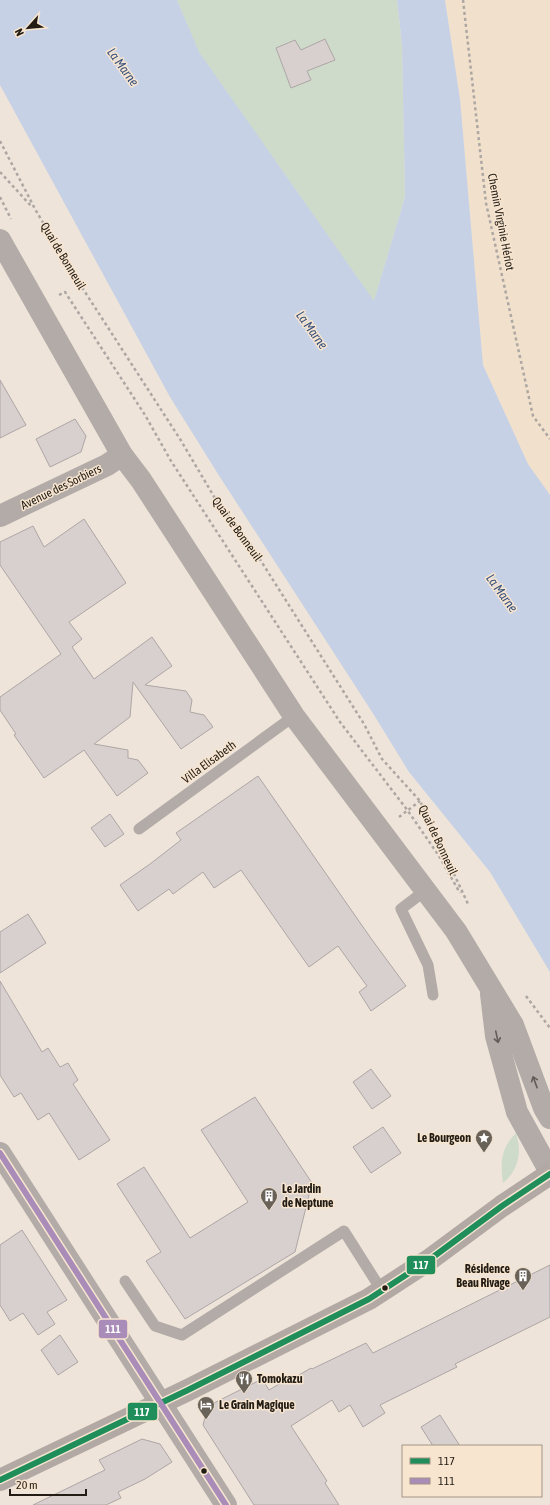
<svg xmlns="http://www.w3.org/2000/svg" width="550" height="1505" font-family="'Asap Condensed',sans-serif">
<rect width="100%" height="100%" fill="#eee4d9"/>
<polygon fill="#f1e0cb" points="445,0 550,0 550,495 528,464 483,365 460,99"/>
<g fill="#cedbcb">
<polygon points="177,0 397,0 402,45 405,197 374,302 198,52"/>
<path d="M516,1133C522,1152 519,1170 503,1183C500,1162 501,1148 516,1133Z"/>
</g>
<polygon fill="#c6d1e5" points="0,0 177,0 199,52 374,301 405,197 402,45 397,0 445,0 460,99 483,365 528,464 550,495 550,972 490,872 409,772 374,715 218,474 170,397 0,85"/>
<g fill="#d7d0cf" stroke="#ada6a5">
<polygon points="325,39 335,60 307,71 311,80 291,88 276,48 295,40 301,50"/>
<polygon points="0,380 26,425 0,438"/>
<polygon points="75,419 86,436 81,452 50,467 36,439"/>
<polygon points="84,519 126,583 69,622 82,639 72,647 94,679 152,637 172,666 145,685 186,691 192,700 190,712 204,715 213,727 181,749 133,682 130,717 94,744 128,750 128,758 138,760 148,773 117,796 84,750 44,778 14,735 16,734 0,710 0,697 61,654 0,565 0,542 33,526 44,547"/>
<polygon points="258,776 370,937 406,986 371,1011 359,992 367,986 338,946 309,967 241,870 214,888 203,872 173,894 169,889 138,911 120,885 150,864 181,840 176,833"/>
<polygon points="110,814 124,834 105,847 91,828"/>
<polygon points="28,914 46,943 0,973 0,932"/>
<polygon points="0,981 42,1052 48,1048 60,1067 68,1063 78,1080 73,1084 110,1140 79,1160 49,1113 38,1120 21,1093 14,1097 0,1075"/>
<polygon points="371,1069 391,1096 372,1109 353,1082"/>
<polygon points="255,1097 312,1183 295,1252 185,1319 146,1261 161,1252 117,1184 144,1167 190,1238 248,1202 201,1130"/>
<polygon points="383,1127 401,1153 371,1173 353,1147"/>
<polygon points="22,1230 67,1300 47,1312 55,1324 38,1335 23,1313 10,1321 0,1305 0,1245"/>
<polygon points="550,1265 550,1317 455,1364 457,1367 380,1405 385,1413 363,1427 350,1405 339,1412 332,1400 291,1426 327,1481 325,1483 339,1505 254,1505 203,1425 208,1406 262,1379 269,1390 286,1380 287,1382 311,1368 312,1369 366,1343 373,1353"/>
<polygon points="60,1335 78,1362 58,1375 41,1350"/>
<polygon points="440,1415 460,1446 433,1446 421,1427"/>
<polygon points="142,1439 160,1444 172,1462 145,1479 118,1492 121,1498 106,1505 33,1505 105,1470 99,1460"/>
</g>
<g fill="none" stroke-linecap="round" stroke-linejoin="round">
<g stroke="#ada7a3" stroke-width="2.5" stroke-dasharray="3 3" stroke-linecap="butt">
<polyline points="463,0 486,203 533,416 550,439"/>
<polyline points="0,141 35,209 74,275 180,439 216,500 249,542 364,724 382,759 420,801 468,904"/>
<polyline points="0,172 32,207"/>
<polyline points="0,197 11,219"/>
<polyline points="59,295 65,292 145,415 171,461 340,722 408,811 439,856 460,893"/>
<polyline points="399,817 420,801"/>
<polyline points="526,996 550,1028"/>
</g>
<g stroke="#b2aba7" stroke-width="11">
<polyline points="139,829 294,716"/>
<polyline points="426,890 401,909 428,965 433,995"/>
<polyline points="125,1281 155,1326 182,1335 344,1231 382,1291"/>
</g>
<g stroke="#b2aba7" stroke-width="22">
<polyline points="0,240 122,455 141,480 294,716 456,931 513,1025 544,1108 550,1118"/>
<polyline points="0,516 107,465 122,455"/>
<polyline points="491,994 496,1036 517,1112 550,1172"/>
<polyline points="0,1153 226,1505"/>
</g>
<polyline stroke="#b2a9a4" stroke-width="22" points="0,1480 188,1390 369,1299 429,1260 502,1206 550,1174"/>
<defs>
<polyline id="bus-1" points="0,1480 188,1390 369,1299 429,1260 502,1206 550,1174"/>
<polyline id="bus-2" points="0,1153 226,1505"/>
</defs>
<use href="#bus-1" stroke="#f7e5d0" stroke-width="9"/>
<use href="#bus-2" stroke="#f7e5d0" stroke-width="9"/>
<use href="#bus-1" stroke="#1f8e5a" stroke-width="6"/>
<use href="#bus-2" stroke="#a98cb8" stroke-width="6"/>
</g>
<defs><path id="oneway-shaft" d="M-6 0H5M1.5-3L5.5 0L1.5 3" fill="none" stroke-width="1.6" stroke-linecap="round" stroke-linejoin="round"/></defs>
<g stroke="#635c56">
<use href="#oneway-shaft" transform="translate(497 1037) rotate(78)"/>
<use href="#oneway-shaft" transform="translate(535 1082) rotate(-110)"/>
</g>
<defs>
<symbol id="sight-pin" viewBox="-11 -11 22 30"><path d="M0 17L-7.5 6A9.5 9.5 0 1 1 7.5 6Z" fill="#696259" stroke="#f7e5d0"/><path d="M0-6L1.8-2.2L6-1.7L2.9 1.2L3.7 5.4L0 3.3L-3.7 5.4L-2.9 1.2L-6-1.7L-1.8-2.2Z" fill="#fff"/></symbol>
<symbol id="building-pin" viewBox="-11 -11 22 30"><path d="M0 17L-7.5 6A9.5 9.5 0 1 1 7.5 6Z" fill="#696259" stroke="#f7e5d0"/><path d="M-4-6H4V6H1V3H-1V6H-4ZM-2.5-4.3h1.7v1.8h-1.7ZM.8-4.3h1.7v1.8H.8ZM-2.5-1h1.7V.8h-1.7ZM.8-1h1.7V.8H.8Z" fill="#fff"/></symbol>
<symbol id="restaurant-pin" viewBox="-11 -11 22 30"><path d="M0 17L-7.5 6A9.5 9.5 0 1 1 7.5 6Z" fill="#696259" stroke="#f7e5d0"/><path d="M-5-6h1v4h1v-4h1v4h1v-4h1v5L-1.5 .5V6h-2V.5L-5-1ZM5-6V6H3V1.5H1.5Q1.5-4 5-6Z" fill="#fff"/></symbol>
<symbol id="hotel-pin" viewBox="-11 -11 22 30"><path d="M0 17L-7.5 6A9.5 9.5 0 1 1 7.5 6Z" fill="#696259" stroke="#f7e5d0"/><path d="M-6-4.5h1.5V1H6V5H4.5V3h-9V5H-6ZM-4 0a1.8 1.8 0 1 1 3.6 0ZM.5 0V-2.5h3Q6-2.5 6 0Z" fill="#fff"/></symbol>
</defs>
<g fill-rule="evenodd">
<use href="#sight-pin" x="474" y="1128" width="20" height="27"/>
<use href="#building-pin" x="259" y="1186" width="20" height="27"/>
<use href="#building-pin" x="513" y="1266" width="20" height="27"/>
<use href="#restaurant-pin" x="234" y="1369" width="20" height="27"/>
<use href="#hotel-pin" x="196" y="1395" width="20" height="27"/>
</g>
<g fill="#221c14" stroke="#f7e5d0" stroke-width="1.5">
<circle cx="385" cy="1288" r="3.5"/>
<circle cx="204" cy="1471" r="3.5"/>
</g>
<g text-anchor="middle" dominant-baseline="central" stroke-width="3" stroke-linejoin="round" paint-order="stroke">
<g font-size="12" fill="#221c14" stroke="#f7e5d0">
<text transform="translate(501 222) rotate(79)">Chemin Virginie Hériot</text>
<text transform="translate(63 256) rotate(59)">Quai de Bonneuil</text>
<text transform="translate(61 487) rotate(-26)">Avenue des Sorbiers</text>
<text transform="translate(237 529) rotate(54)">Quai de Bonneuil</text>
<text transform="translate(209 762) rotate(-36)">Villa Elisabeth</text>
<text transform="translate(438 840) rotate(65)">Quai de Bonneuil</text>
</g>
<g font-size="12" font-weight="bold" fill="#221c14" stroke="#f7e5d0" text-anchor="start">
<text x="471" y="1138" text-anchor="end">Le Bourgeon</text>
<text x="282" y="1189">Le Jardin<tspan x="282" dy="14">de Neptune</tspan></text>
<text x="510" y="1269" text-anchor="end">Résidence<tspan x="510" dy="14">Beau Rivage</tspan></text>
<text x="257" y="1379">Tomokazu</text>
<text x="219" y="1405">Le Grain Magique</text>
</g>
<g font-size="13" font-style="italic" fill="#35507d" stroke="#f7e5d0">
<text transform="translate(123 67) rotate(54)">La Marne</text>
<text transform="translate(312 330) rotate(54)">La Marne</text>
<text transform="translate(502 593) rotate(54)">La Marne</text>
</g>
</g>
<g stroke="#f7e5d0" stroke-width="1.5">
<rect x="406" y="1255" width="30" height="20" rx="4" fill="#1f8e5a"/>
<rect x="98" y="1319" width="30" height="20" rx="4" fill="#a98cb8"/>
<rect x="127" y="1402" width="31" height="19" rx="4" fill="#1f8e5a"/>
</g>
<g font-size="11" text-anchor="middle" font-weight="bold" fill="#fff">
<text x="421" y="1269">117</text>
<text x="113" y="1333">111</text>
<text x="142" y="1416">117</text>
</g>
<rect x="402" y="1445" width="140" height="52" fill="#f7e5d0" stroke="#a29585"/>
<rect x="410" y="1458" width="20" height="6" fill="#1f8e5a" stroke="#a29585"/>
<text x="438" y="1465" font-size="12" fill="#221c14">117</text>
<rect x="410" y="1478" width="20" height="6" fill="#a98cb8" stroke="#a29585"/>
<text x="438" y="1485" font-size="12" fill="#221c14">111</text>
<g transform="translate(28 28) rotate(243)" stroke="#f7e5d0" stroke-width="3" paint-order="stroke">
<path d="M0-3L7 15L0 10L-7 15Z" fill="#221c14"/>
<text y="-6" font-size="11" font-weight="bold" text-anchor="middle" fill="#221c14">N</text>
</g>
<path d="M10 1489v6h76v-6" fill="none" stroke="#221c14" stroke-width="2"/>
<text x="16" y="1489" font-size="12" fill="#221c14" stroke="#f7e5d0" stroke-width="3" paint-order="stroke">20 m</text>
</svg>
